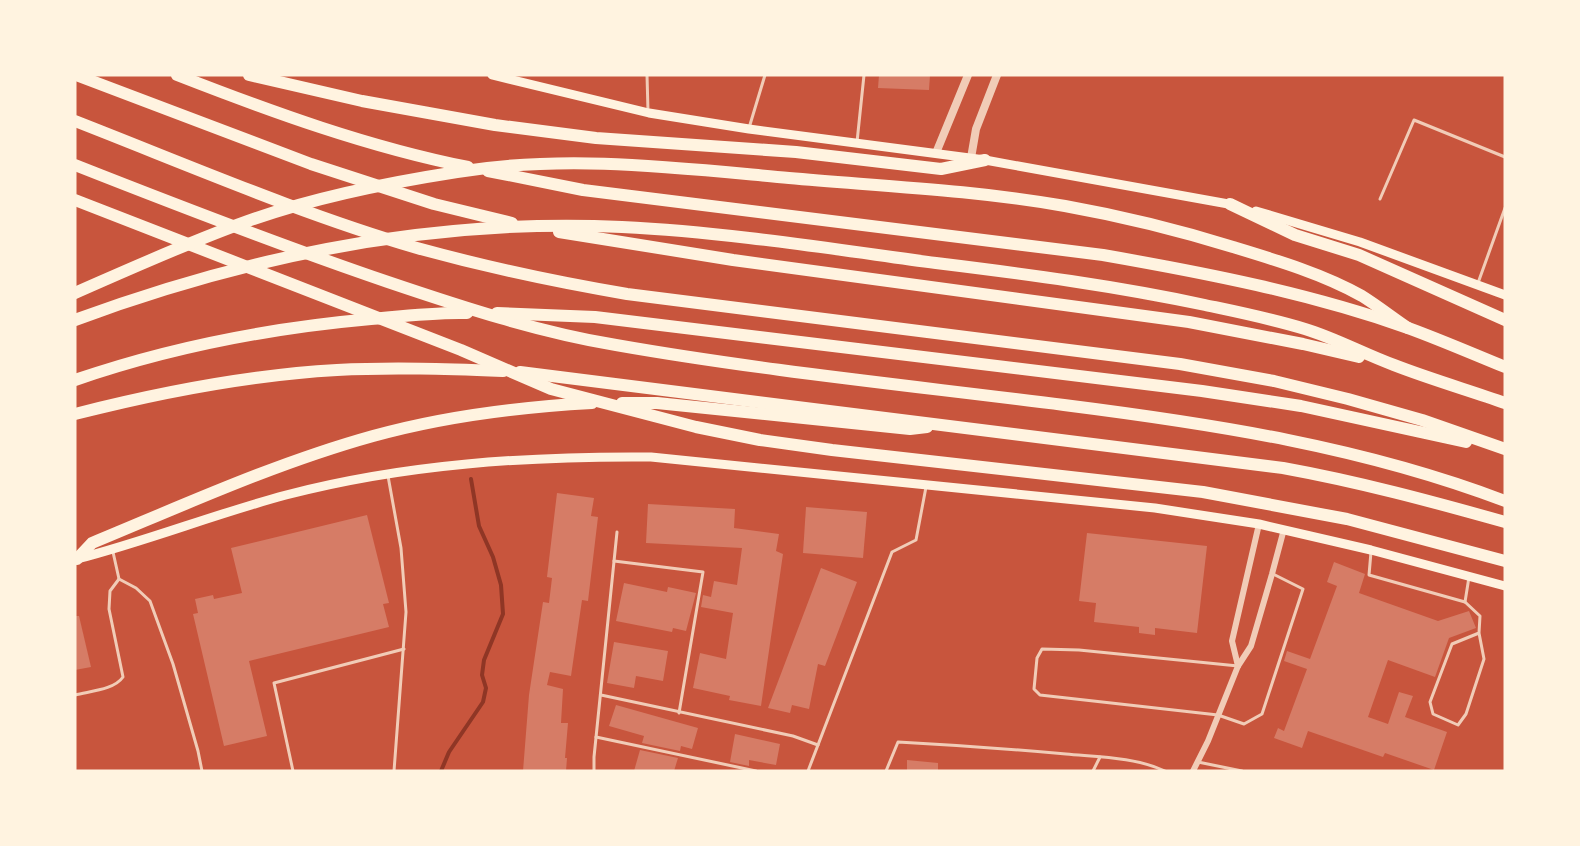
<svg xmlns="http://www.w3.org/2000/svg" width="1580" height="846" font-family="'IBM Plex Sans',sans-serif">
<rect width="100%" height="100%" fill="#c8553d"/>
<g fill="none" stroke-linecap="round" stroke-linejoin="round">
<polyline stroke="#8f3625" stroke-width="4" points="441,771 449,752 483,702 486,688 482,675 484,660 503,614 501,585 493,557 479,526 471,479"/>
</g>
<g fill="#d67c66">
<polygon points="879,75 930,75 929,90 878,88"/>
<polygon points="557,493 594,498 591,516 598,517 588,601 582,600 571,676 550,672 547,685 563,689 561,723 568,723 565,758 567,758 566,771 523,771 529,695 543,602 549,603 552,578 547,577"/>
<polygon points="648,504 735,509 734,528 779,534 776,551 783,554 761,706 729,700 730,696 693,688 700,653 726,659 733,613 701,607 703,595 711,597 714,581 737,585 742,548 646,543"/>
<polygon points="806,507 867,512 863,558 803,553"/>
<polygon points="367,515 389,603 383,604 389,627 249,661 267,736 224,746 193,614 198,613 195,599 213,595 214,599 242,593 231,548"/>
<polygon points="1087,533 1207,546 1197,633 1155,628 1155,635 1139,633 1139,627 1094,622 1096,603 1079,601"/>
<polygon points="1334,562 1365,574 1359,593 1438,621 1469,611 1476,628 1449,638 1435,677 1388,660 1368,717 1388,724 1399,692 1413,696 1405,717 1447,732 1434,770 1385,753 1383,757 1308,731 1302,748 1274,738 1278,728 1284,731 1307,669 1284,661 1287,651 1310,659 1337,586 1327,582"/>
<polygon points="821,568 857,582 825,666 818,664 809,709 792,705 790,713 768,708"/>
<polygon points="624,583 667,592 668,587 696,593 686,631 673,628 672,632 616,621"/>
<polygon points="75,616 79,616 91,667 75,670"/>
<polygon points="614,642 668,651 663,681 636,676 634,688 607,683"/>
<polygon points="616,705 698,728 692,749 681,746 680,751 642,743 644,736 609,726"/>
<polygon points="735,734 780,744 776,765 749,760 749,766 730,762"/>
<polygon points="640,750 678,758 674,771 634,771"/>
<polygon points="907,760 938,763 938,771 907,771"/>
</g>
<g fill="none" stroke-linecap="round" stroke-linejoin="round">
<g stroke="#f1ccb7" stroke-width="3">
<polyline points="647,75 648,111"/>
<polyline points="749,128 765,75"/>
<polyline points="857,142 864,75"/>
<polyline points="1380,199 1414,120 1505,157"/>
<polyline points="1478,283 1505,208"/>
<polyline points="388,476 401,548 406,612 394,771"/>
<polyline points="113,552 119,579 136,588 150,601 173,664 198,751 202,771"/>
<polyline points="1371,552 1369,575 1465,602 1480,616 1479,633 1484,659 1466,714 1458,725 1433,714 1430,702 1452,644 1479,633"/>
<polyline points="614,561 703,572 679,713"/>
<polyline points="1465,602 1469,577"/>
<polyline points="1238,666 1079,650 1042,649 1037,658 1034,689 1040,695 1218,715 1244,724 1262,714 1303,589 1273,574"/>
<path d="M75,695C90,691 114,690 123,677L109,609L110,591L119,579"/>
<polyline points="601,695 793,736 818,745"/>
<polyline points="596,737 756,771"/>
<polyline points="1198,762 1242,771"/>
<polyline points="293,771 274,683 404,649"/>
<polyline points="594,771 594,757 617,532"/>
<polyline points="808,771 892,552 916,540 926,487"/>
<path d="M886,771L898,742C954,745 1010,749 1066,754C1099,757 1135,757 1165,771"/>
<polyline points="1093,771 1100,757"/>
</g>
<g stroke="#f1ccb7" stroke-width="6">
<polyline points="1238,666 1232,641 1259,524"/>
<polyline points="1193,771 1208,741 1238,666 1251,646 1272,574 1284,529"/>
</g>
<g stroke="#f1ccb7" stroke-width="8">
<polyline points="936,153 968,75"/>
<polyline points="971,158 976,129 997,75"/>
</g>
<g stroke="#fff3e0" stroke-width="9">
<polyline points="492,75 649,113 749,129 985,160 1234,205"/>
<polyline points="1256,211 1360,242 1505,295"/>
<path d="M77,559C147,541 215,514 286,495C405,464 528,456 651,457L1155,508L1259,524L1371,550L1505,586"/>
</g>
<g stroke="#fff3e0" stroke-width="12">
<polyline points="76,75 311,164 434,204 512,223"/>
<path d="M177,75C272,112 368,147 468,167"/>
<polyline points="249,75 362,101 495,125 596,138 796,152 941,169 985,160"/>
<path d="M75,121C188,165 301,214 417,248C486,267 556,282 627,294L1180,364L1274,381L1348,399L1422,420L1505,449"/>
<path d="M75,165C179,206 282,246 388,282C462,307 538,332 616,345C764,371 915,386 1064,405C1214,424 1363,447 1505,501"/>
<path d="M488,171L583,190L1103,255C1206,273 1309,293 1408,328C1441,340 1473,354 1505,367"/>
<polyline points="75,200 461,350 551,389 696,427 760,440 832,450 1203,492 1347,519 1505,561"/>
<polyline points="1230,204 1295,235 1359,255 1505,320"/>
<polyline points="559,232 733,260 1189,322 1303,344 1359,357"/>
<path d="M75,293C132,268 189,242 248,221C315,197 386,183 457,172C567,154 678,168 789,178C880,186 974,190 1065,206C1121,216 1178,230 1233,247C1276,260 1323,274 1362,296C1378,306 1393,318 1408,328"/>
<polyline points="497,313 595,317 1202,391 1301,406 1466,442"/>
<path d="M75,320C251,255 434,218 622,227C727,232 832,249 936,263C1026,274 1116,286 1205,305C1238,312 1273,319 1305,329C1335,338 1364,354 1394,365C1430,379 1468,390 1505,403"/>
<path d="M520,372L1283,468C1360,482 1430,501 1505,522"/>
<path d="M75,380C171,347 270,328 371,319C403,316 435,312 467,313"/>
<polyline points="622,403 657,403 910,429 927,427"/>
<path d="M75,414C161,392 248,375 337,370C392,367 448,369 503,371"/>
<path d="M77,559L92,543C184,505 276,463 373,436C445,416 518,407 592,403"/>
</g>
</g>
<rect width="1580" height="846" fill="none" stroke="#fff3e0" stroke-width="153"/>
</svg>
